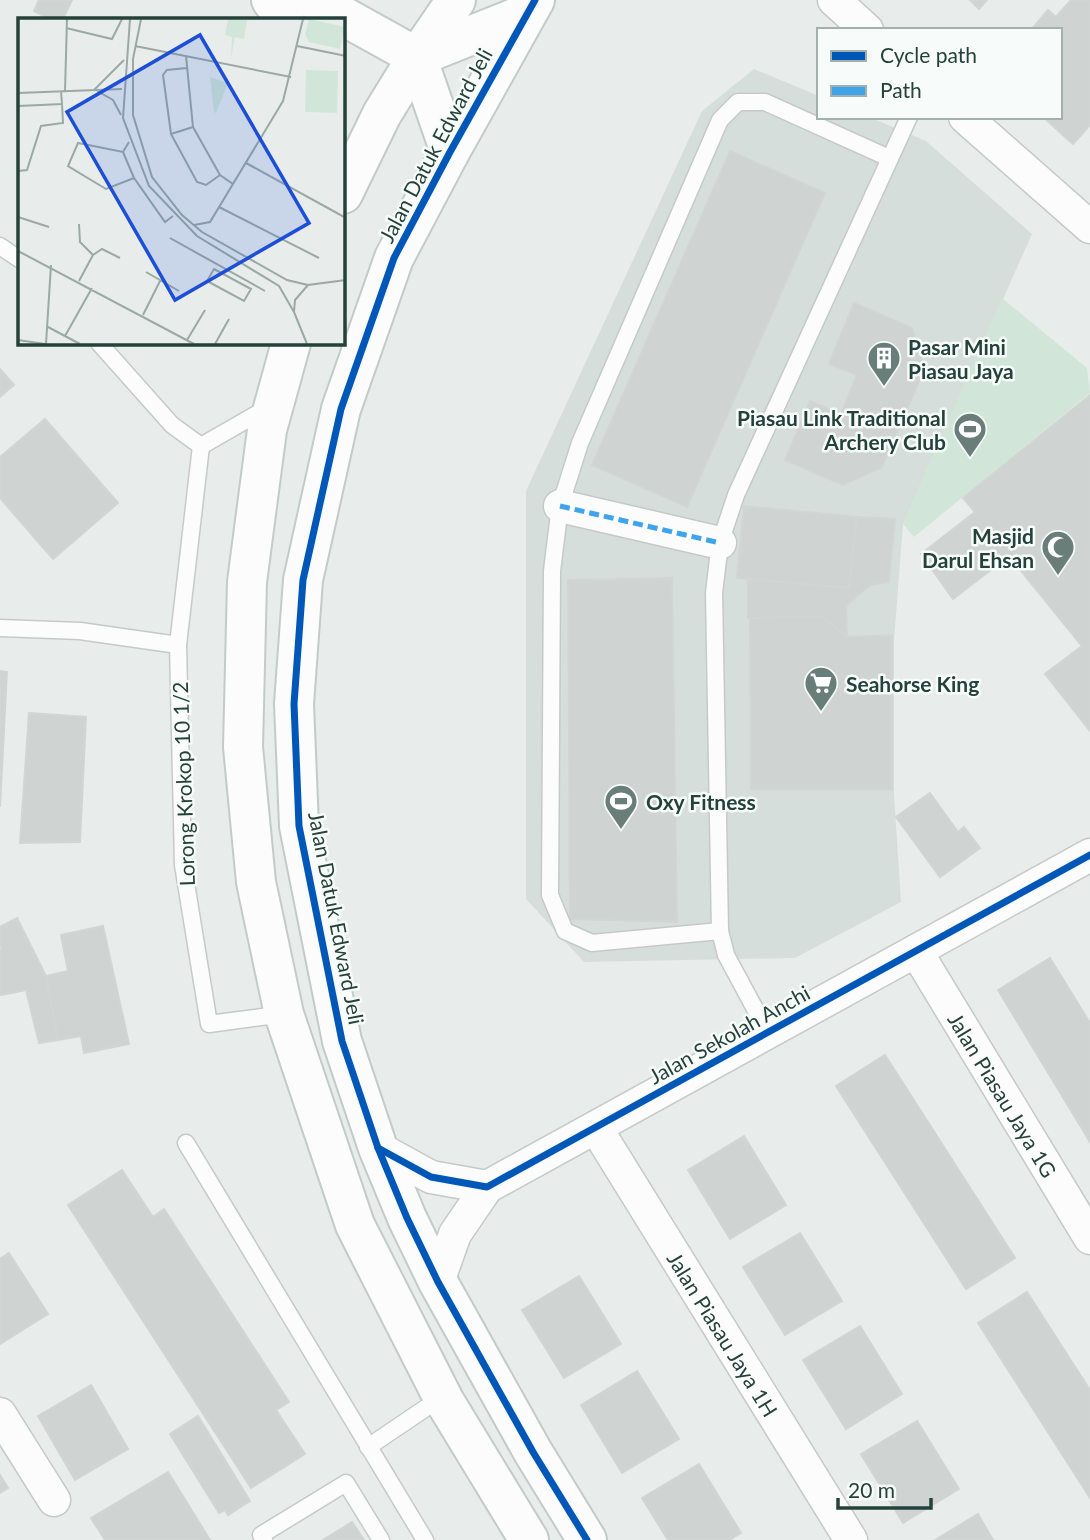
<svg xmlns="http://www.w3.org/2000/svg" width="1090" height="1540" font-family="Lato,sans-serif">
<rect width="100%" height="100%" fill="#e8edeb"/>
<polygon fill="#d6dedb" points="754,69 819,96 819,117 869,117 926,141 1032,234 903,524 894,641 894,794 901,902 795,958 584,962 526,899 526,491 702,111"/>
<polygon fill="#d1e6d8" points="1002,298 1087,368 1090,393 914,537 903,524"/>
<g fill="#cfd4d2" stroke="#d1d6d4" stroke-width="2">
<polygon points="39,0 72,0 63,19 50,19 34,11"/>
<polygon points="970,0 987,0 979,9"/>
<polygon points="1071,0 1090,0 1090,125 1073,144 1043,117 1060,117 1060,30 1031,30 1048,10 1056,17"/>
<polygon points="730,151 825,193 687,507 592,465"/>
<polygon points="854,303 912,328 925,368 882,467 843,485 785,460 810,401 841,414 857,375 829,364"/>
<polygon points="0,369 14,385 0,397"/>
<polygon points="1090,395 1090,731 1045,674 1082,646 1009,556 953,599 921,554 975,512 963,498"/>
<polygon points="45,419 118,503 53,559 0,498 0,457"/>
<polygon points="744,506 857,517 849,588 737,578"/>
<polygon points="857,517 895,519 889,582 870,585 846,606 847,637 823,617 748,618 748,579 849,588"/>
<polygon points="672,578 677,922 570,919 568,580"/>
<polygon points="823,617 847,637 892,635 892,789 751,789 750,618"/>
<polygon points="0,671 7,672 0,807"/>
<polygon points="29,713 86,717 80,842 20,843"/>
<polygon points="930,793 958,832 964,827 980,848 940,877 896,817"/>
<polygon points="17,918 46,976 58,1040 39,1043 26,990 1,995 0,993 0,950 2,948 0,944 0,927"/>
<polygon points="103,926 129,1044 84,1053 81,1036 58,1040 46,976 68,971 61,935"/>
<polygon points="1050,958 1090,1023 1090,1142 998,990"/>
<polygon points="885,1055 1015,1258 966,1289 836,1086"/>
<polygon points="744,1136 786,1205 730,1239 688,1170"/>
<polygon points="122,1170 153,1217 164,1209 289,1402 276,1410 305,1454 251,1488 68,1205"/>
<polygon points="800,1233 842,1301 785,1335 743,1267"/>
<polygon points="9,1253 48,1314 0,1344 0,1259"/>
<polygon points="579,1276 621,1344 564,1378 522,1310"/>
<polygon points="1027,1292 1090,1390 1090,1498 978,1323"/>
<polygon points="860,1326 902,1394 846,1429 803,1360"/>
<polygon points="637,1371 679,1439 622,1473 581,1405"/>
<polygon points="91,1385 128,1449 75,1480 38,1416"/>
<polygon points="198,1416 250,1501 228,1515 225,1510 219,1513 170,1434"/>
<polygon points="917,1421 959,1489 903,1523 861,1454"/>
<polygon points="699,1464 741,1533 729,1540 668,1540 642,1498"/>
<polygon points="168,1472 210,1540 105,1540 91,1518"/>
<polygon points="0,1475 8,1488 0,1493"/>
<polygon points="978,1514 993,1540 935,1540"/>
<polygon points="352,1522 364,1540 323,1540"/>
</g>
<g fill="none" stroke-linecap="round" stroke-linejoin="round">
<defs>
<g id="lane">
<polyline points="0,246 19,259"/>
<polyline points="99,343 172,425 201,446 269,407"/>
<polyline points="0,628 80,631 178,645 183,865 209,1024 284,1014"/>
<polyline points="178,645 201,446"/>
<polyline points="720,931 592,943 565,931 550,895 552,571 560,506 580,443 720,120 738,102 765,102 889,158"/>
<polyline points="768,1033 726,955 720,931 714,593 720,543 736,495 909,117"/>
<polyline points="186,1143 425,1540"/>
<polyline points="368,1447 442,1397"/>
<polyline points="264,1540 261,1535 346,1483 381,1540"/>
</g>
<g id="street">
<polyline points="834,0 867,30"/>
<polyline points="965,117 1090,227"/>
<polyline points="560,506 720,543"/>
<path id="s1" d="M916,951L1090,1238"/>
<path id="s2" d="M596,1128L851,1540"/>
<polyline points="378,1148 431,1177 487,1187 1090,855"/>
<polyline points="438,1282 455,1234 487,1187"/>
<polyline points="0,1414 54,1500"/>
</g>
<g id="secondary">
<polyline points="271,0 285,19"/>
<polyline points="314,0 417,57"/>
<polyline points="535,0 450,152 394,258 341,409 303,580 294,704 299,826 342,1041 378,1148 407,1218 438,1282 533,1452 587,1540"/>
<polyline points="417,57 527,13"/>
<polyline points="417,57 450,152"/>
<polyline points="343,194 382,114 417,57 456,0"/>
<polyline points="291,343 267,430 247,582 243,747 256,882 284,1014 355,1225 445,1402 529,1540"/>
</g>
</defs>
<use href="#lane" stroke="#c5cac8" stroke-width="19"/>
<use href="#street" stroke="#c5cac8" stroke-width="35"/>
<use href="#secondary" stroke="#c3cbc8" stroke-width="42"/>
<use href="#lane" stroke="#fcfcfc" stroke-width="16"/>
<use href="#street" stroke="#fcfcfc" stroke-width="32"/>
<use href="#secondary" stroke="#fcfcfc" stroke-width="38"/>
<polyline stroke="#3ea4ec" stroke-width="5" stroke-dasharray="10 5" stroke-linecap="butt" points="560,506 720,543"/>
<defs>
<g id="cycleway">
<polyline points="535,0 450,152 394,258 341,409 303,580 294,704 299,826 342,1041 378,1148 407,1218 438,1282 533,1452 587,1540"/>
<polyline points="378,1148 431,1177 487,1187 1090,855"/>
</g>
</defs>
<use href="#cycleway" stroke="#f7fbf9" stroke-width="11"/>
<use href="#cycleway" stroke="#0057b8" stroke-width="7"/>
</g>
<defs>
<symbol id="building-pin" viewBox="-11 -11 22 30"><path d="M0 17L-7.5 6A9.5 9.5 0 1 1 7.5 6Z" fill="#697e78" stroke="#f7fbf9"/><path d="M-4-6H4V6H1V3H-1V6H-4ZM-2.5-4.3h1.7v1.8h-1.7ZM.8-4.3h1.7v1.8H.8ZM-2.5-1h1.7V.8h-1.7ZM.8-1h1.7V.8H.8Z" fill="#fff"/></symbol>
<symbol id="stadium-pin" viewBox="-11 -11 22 30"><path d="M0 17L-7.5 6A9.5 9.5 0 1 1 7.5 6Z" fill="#697e78" stroke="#f7fbf9"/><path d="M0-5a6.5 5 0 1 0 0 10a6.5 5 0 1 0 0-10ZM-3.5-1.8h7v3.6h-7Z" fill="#fff"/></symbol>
<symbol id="mosque-pin" viewBox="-11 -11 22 30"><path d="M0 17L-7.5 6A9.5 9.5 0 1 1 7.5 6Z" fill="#697e78" stroke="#f7fbf9"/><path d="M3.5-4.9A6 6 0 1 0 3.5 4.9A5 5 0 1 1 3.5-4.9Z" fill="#fff"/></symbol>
<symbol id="supermarket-pin" viewBox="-11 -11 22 30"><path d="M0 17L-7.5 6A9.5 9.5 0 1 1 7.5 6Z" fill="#697e78" stroke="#f7fbf9"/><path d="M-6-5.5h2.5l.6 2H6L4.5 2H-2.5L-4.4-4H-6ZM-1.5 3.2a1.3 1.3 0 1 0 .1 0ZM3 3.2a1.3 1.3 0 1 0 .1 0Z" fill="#fff"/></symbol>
</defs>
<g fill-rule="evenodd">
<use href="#building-pin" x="865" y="339" width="38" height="52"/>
<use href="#stadium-pin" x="951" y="410" width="38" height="52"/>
<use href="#mosque-pin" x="1039" y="528" width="38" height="52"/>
<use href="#supermarket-pin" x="802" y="664" width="38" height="52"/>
<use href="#stadium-pin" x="602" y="782" width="38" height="52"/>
</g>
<g text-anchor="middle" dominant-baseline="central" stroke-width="5" stroke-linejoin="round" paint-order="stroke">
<g font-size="21" fill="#24423a" stroke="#f7fbf9">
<text transform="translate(435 145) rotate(-62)">Jalan Datuk Edward Jeli</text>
<text transform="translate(183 784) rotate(-92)">Lorong Krokop 10 1/2</text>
<text transform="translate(337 918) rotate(79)">Jalan Datuk Edward Jeli</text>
<text transform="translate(729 1034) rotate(-29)">Jalan Sekolah Anchi</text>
<text stroke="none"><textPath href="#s1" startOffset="168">Jalan Piasau Jaya 1G</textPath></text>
<text stroke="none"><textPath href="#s2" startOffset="242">Jalan Piasau Jaya 1H</textPath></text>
</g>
<g font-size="21" font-weight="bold" fill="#24423a" stroke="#f7fbf9" text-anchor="start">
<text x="908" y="346">Pasar Mini<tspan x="908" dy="24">Piasau Jaya</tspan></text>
<text x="946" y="417" text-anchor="end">Piasau Link Traditional<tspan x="946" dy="24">Archery Club</tspan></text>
<text x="1034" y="535" text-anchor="end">Masjid<tspan x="1034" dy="24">Darul Ehsan</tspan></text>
<text x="846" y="683">Seahorse King</text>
<text x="646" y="801">Oxy Fitness</text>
</g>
</g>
<g transform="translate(18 18)">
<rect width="327" height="327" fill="#e8edeb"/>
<path d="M210,1L229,2L226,21L217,19L213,40L214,19L207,17ZM291,1L327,9L322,31L291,24L287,16ZM288,52L320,53L319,95L287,94ZM192,59L210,65L198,95L196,94Z" fill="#d1e6d8"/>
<path fill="none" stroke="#9aa9a4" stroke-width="2" d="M112,1L105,100L131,168L179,218L261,268L276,294M123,1L115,41V97L134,159L164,197L184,214L269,262L290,267M48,10L94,21L104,1M117,28L273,59M279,28L328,38M168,38L175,109L202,157L215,166M169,50L149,52L145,57L153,116L179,164L188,167L202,157M76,72L106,42M47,73L49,1M79,73L95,82L103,97M0,75L104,71M0,88L44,86L43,73M153,116L175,109M111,124L105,134L60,125L50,148L88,171L116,160L147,204L155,198M105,134L116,160M228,145L328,200M0,153L9,152L23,108L45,105L44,86M201,189L301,240M0,199L31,209M61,206L62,224L75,237L61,263M176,207L192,204L265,83L285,1M152,220L247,273M0,233L176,326M75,237L84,231L102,240M196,251L233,271L226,283L189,263ZM128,254L161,273M125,297L142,263M30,309L62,326M47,318L74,270M0,322L27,326M169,322L187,292M28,326L33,247M197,326L211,301M289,326L276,294L277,282L290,267L328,262"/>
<path fill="#1d4ed8" fill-opacity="0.15" stroke="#1d4ed8" stroke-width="3.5" d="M182,17L291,205L157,282L49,94Z"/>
<rect width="327" height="327" fill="none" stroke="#24423a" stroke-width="3.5"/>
</g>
<rect x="817" y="28" width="245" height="91" fill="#f7fbf9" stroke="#a3b1ad" stroke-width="2"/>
<rect x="831" y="51" width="35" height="10" fill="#0057b8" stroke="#a3b1ad" stroke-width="2"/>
<text x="880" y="63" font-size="21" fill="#24423a">Cycle path</text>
<rect x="831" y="86" width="35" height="10" fill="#3ea4ec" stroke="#a3b1ad" stroke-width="2"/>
<text x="880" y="98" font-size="21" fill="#24423a">Path</text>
<path d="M838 1498v10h93v-10" fill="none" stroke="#24423a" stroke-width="3.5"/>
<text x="848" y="1498" font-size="21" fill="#24423a" stroke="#f7fbf9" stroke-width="5" paint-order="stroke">20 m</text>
</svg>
